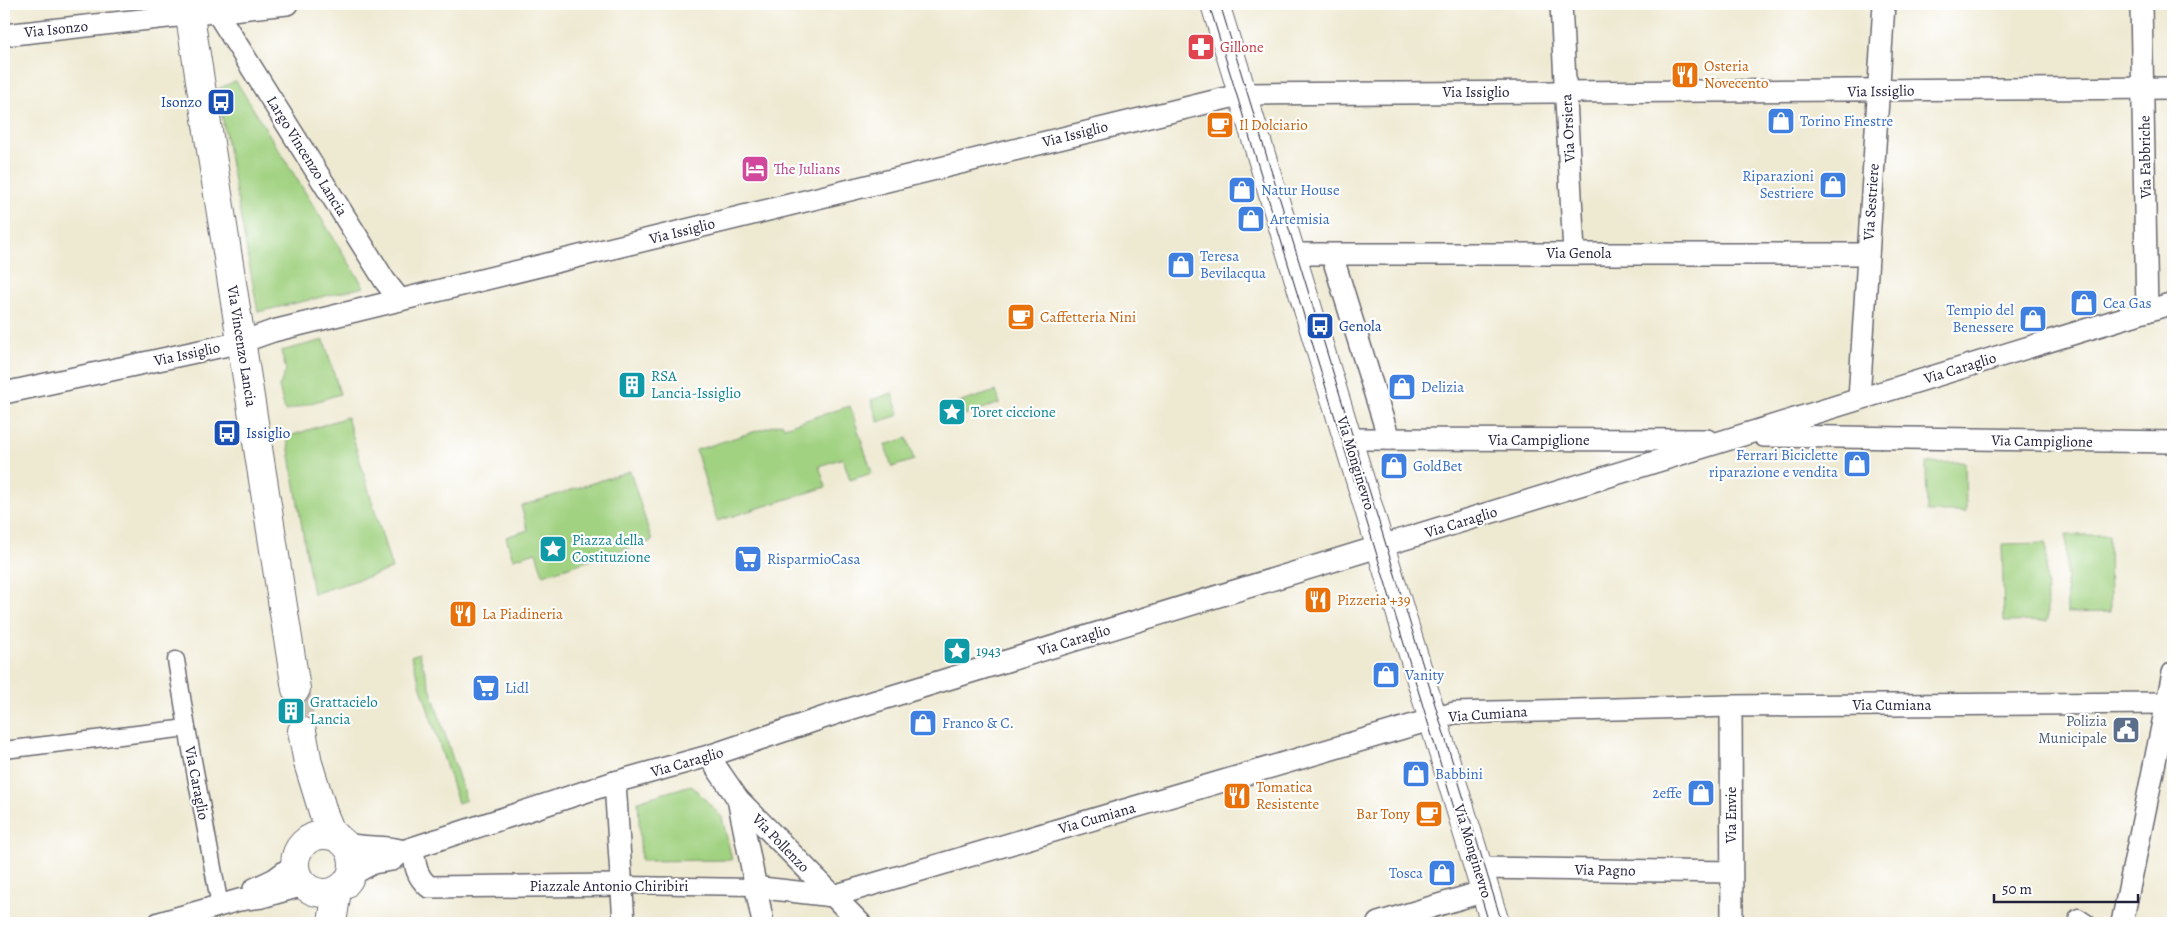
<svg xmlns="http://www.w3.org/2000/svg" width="2177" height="927" font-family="Alegreya,serif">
<rect width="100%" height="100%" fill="#fff"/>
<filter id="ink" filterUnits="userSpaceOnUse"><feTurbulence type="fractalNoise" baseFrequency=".02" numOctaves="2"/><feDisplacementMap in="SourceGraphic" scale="10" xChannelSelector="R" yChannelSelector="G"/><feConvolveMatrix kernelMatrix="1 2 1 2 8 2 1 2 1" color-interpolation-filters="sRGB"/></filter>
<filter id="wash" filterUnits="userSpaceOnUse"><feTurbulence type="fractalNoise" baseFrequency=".0096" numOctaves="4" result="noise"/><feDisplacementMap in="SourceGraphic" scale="20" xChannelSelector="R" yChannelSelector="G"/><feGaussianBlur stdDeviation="1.12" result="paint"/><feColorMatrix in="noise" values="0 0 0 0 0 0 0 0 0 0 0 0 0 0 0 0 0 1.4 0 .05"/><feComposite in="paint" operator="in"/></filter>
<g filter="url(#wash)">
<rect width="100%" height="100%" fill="#eee9d1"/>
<g fill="#a1d281" stroke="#627a5e">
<polygon points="236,81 364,287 258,312 217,89"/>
<polygon points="324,340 340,394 285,411 279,387 286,370 281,351"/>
<polygon points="996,391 1000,403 949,420 945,407"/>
<polygon points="892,393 899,415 878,422 871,400"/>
<polygon points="850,406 872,473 850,480 843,458 819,466 826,487 717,521 696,450 782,423 784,427"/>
<polygon points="347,417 392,569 313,594 287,437"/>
<polygon points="907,438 914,460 892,467 885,445"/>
<polygon points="1965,462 1966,512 1927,512 1926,463"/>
<polygon points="630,471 652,541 543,575 536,552 513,559 506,537 528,530 521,506"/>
<polygon points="2066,535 2109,535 2110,612 2067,613"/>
<polygon points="2046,543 2047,621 2004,622 2002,544"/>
<polygon points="419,653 466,800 458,803 411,656"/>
<polygon points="691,785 722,817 732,860 641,861 638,801"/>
</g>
</g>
<g filter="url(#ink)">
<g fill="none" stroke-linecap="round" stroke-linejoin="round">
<polyline stroke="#c5c1b3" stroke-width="28" stroke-dasharray="28 14" stroke-linecap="butt" points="296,689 302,731"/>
<defs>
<g id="pedestrian">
<polyline points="176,660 187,728 220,906"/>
<polyline points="4,750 187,728"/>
<polyline points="623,885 754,887"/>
<polyline points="2078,917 2087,923"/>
</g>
<g id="minor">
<polyline points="1561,4 1574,253"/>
<polyline points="2141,4 2147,311"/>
<polyline points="216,11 385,281 400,300"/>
<polyline points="4,35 287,4"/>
<polyline points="1291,254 1868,254"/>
<polyline points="1332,255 1389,439"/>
<polyline points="4,393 242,342 273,331 1243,94 2173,88"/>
<polyline points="1859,399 1884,4"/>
<polyline points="1764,436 2173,442"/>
<polyline points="1348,439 1707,440"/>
<polyline points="1731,706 1732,923"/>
<polyline points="712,755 716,767 738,799 860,923"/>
<polyline points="615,782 624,923"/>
<polyline points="738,799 763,923"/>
<path d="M344,843C363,849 382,845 400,850"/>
<path d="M413,848C415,865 416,876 429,887L623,885"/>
<polyline points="1478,868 1731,872"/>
<polyline points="351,875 373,863 392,860 403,851 615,782 712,755 837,713 2173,303"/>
<polyline points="754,887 833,896 1454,713 1731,706 2168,703"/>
<polyline points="254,889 275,879 294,865"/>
<polyline points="159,923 239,900 262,897 304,885"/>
<polyline points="1378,923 1485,891"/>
<polyline points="2122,923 2173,673"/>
</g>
<g id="tertiary">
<polyline points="188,4 296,689"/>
<polyline points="1215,4 1495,923"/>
<polyline points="302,731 308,763 324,815 331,832 338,838"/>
<circle cx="324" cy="864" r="29"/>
<polyline points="332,923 337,890"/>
</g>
</defs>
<use href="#pedestrian" stroke="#696870" stroke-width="19"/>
<use href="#minor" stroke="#696870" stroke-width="24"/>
<use href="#tertiary" stroke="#696870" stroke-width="30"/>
<use href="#pedestrian" stroke="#fff" stroke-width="16"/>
<use href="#minor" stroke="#fff" stroke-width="21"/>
<use href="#tertiary" stroke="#fff" stroke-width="28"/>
<g stroke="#22223b" stroke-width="1">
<polyline points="1209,4 1489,923"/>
<polyline points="1220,4 1502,923"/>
</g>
</g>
</g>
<defs>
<symbol id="pharmacy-square" viewBox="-11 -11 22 22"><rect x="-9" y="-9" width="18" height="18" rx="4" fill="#e0444e" stroke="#fff"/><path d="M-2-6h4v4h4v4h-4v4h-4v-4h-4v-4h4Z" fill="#fff"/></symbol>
<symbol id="restaurant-square" viewBox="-11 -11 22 22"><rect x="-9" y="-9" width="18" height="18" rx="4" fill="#e8710a" stroke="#fff"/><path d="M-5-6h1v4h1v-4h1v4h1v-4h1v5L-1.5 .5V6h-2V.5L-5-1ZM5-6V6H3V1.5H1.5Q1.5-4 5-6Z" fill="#fff"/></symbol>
<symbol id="bus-square" viewBox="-11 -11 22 22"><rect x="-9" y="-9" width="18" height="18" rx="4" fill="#1a4fb4" stroke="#fff"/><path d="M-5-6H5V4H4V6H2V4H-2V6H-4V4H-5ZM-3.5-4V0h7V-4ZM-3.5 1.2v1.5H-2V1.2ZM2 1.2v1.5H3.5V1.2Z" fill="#fff"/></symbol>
<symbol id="shop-square" viewBox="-11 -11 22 22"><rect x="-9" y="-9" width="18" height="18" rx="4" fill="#3f7fe0" stroke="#fff"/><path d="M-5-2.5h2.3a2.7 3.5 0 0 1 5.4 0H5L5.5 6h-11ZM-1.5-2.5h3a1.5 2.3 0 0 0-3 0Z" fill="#fff"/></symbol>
<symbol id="cafe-square" viewBox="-11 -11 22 22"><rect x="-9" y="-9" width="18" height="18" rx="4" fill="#e8710a" stroke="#fff"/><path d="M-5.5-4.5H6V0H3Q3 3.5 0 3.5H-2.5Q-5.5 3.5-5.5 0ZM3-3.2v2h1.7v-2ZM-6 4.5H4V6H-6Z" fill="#fff"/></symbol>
<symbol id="hotel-square" viewBox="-11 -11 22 22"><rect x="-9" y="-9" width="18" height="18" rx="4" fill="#d1479c" stroke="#fff"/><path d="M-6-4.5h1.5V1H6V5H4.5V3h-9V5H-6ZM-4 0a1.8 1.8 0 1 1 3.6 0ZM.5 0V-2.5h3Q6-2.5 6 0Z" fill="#fff"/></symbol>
<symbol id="building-square" viewBox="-11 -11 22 22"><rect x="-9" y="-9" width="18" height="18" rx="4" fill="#0f9aa8" stroke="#fff"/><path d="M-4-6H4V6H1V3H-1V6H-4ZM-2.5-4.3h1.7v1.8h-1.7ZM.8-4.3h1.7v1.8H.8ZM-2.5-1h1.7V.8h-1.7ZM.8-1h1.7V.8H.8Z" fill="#fff"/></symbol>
<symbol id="sight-square" viewBox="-11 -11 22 22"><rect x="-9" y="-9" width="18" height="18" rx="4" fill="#0f9aa8" stroke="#fff"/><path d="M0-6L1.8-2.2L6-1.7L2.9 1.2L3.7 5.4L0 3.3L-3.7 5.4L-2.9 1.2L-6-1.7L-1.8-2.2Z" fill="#fff"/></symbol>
<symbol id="supermarket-square" viewBox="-11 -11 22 22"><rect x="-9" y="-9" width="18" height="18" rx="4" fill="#3f7fe0" stroke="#fff"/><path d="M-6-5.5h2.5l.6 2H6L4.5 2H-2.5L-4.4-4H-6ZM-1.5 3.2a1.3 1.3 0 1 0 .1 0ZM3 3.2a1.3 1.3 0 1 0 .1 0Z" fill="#fff"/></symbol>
<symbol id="civic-square" viewBox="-11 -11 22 22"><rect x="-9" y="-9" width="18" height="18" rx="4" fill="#5c6f8a" stroke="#fff"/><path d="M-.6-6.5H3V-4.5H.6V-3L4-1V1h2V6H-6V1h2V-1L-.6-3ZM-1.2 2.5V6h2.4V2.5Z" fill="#fff"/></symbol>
</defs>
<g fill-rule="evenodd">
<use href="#pharmacy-square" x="1185" y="31" width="32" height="32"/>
<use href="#restaurant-square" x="1669" y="59" width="32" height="32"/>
<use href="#bus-square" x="205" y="86" width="32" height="32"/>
<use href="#shop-square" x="1765" y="105" width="32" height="32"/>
<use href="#cafe-square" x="1204" y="109" width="32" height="32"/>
<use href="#hotel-square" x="739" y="153" width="32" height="32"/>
<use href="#shop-square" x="1817" y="169" width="32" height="32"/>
<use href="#shop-square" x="1226" y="174" width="32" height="32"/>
<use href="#shop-square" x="1235" y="203" width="32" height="32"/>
<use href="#shop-square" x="1165" y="249" width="32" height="32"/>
<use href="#shop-square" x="2068" y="287" width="32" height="32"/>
<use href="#cafe-square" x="1005" y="301" width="32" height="32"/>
<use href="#shop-square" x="2017" y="303" width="32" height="32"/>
<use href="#bus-square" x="1304" y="310" width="32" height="32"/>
<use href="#building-square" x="616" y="369" width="32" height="32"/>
<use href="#shop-square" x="1386" y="371" width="32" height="32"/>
<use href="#sight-square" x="936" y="396" width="32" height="32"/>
<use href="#bus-square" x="211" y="417" width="32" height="32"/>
<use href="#shop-square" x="1841" y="448" width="32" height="32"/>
<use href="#shop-square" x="1378" y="450" width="32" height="32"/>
<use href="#sight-square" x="537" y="533" width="32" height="32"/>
<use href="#supermarket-square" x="732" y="543" width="32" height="32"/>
<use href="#restaurant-square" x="1302" y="584" width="32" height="32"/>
<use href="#restaurant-square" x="447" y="598" width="32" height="32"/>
<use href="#sight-square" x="941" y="635" width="32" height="32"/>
<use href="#shop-square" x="1370" y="659" width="32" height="32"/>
<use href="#supermarket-square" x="470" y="672" width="32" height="32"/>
<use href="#building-square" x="275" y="695" width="32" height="32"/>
<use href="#shop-square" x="907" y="707" width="32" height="32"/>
<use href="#civic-square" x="2110" y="714" width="32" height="32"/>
<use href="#shop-square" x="1400" y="758" width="32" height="32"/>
<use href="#shop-square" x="1685" y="777" width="32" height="32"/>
<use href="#restaurant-square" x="1221" y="780" width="32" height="32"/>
<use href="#cafe-square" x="1413" y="798" width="32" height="32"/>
<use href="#shop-square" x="1426" y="857" width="32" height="32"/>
</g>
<g text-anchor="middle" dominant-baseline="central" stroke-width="4.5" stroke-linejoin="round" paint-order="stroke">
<g font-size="15" fill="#22223b" stroke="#fff">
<text transform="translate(56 29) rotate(-6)">Via Isonzo</text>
<text transform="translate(1881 91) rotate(-1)">Via Issiglio</text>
<text x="1476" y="92">Via Issiglio</text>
<text transform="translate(1568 128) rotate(-93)">Via Orsiera</text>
<text transform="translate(1075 134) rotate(-14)">Via Issiglio</text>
<text transform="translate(307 156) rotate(58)">Largo Vincenzo Lancia</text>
<text transform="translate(2145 157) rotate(-91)">Via Fabbriche</text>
<text transform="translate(1871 202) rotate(-86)">Via Sestriere</text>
<text transform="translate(682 231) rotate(-14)">Via Issiglio</text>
<text x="1579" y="253">Via Genola</text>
<text transform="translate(242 346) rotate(81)">Via Vincenzo Lancia</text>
<text transform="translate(187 354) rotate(-12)">Via Issiglio</text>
<text transform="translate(1960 368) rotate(-17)">Via Caraglio</text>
<text x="1539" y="440">Via Campiglione</text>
<text transform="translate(2042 441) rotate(1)">Via Campiglione</text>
<text transform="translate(1356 463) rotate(73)">Via Monginevro</text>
<text transform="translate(1461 522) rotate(-17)">Via Caraglio</text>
<text transform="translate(1074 640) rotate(-17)">Via Caraglio</text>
<text x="1892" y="705">Via Cumiana</text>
<text transform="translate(1488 714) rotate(-4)">Via Cumiana</text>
<text transform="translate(687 762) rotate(-16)">Via Caraglio</text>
<text transform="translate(197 783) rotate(79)">Via Caraglio</text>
<text transform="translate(1731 815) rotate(-90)">Via Envie</text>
<text transform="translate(1097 818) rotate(-16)">Via Cumiana</text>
<text transform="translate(781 843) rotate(46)">Via Pollenzo</text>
<text transform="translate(1473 851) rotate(73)">Via Monginevro</text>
<text transform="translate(1605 870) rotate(1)">Via Pagno</text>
<text x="609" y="886">Piazzale Antonio Chiribiri</text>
</g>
<g font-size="15" fill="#be3a42" stroke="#fff" text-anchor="start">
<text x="1220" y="47">Gillone</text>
</g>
<g font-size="15" fill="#c56008" stroke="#fff" text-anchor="start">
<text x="1704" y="66">Osteria<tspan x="1704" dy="17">Novecento</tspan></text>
<text x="1239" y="125">Il Dolciario</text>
<text x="1040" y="317">Caffetteria Nini</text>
<text x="1337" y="600">Pizzeria +39</text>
<text x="482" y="614">La Piadineria</text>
<text x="1256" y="787">Tomatica<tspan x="1256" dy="17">Resistente</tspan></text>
<text x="1410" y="814" text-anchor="end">Bar Tony</text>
</g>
<g font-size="15" fill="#164399" stroke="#fff" text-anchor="start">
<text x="202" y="102" text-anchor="end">Isonzo</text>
<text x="1339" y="326">Genola</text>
<text x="246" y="433">Issiglio</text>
</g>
<g font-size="15" fill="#366cbe" stroke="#fff" text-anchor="start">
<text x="1800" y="121">Torino Finestre</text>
<text x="1814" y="176" text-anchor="end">Riparazioni<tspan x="1814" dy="17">Sestriere</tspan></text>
<text x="1261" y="190">Natur House</text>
<text x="1270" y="219">Artemisia</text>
<text x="1200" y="256">Teresa<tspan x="1200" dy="17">Bevilacqua</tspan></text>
<text x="2103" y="303">Cea Gas</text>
<text x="2014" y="310" text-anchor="end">Tempio del<tspan x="2014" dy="17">Benessere</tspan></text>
<text x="1421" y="387">Delizia</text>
<text x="1838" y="455" text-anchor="end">Ferrari Biciclette<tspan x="1838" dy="17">riparazione e vendita</tspan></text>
<text x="1413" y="466">GoldBet</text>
<text x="767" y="559">RisparmioCasa</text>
<text x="1405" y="675">Vanity</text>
<text x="505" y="688">Lidl</text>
<text x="942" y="723">Franco &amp; C.</text>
<text x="1435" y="774">Babbini</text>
<text x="1682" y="793" text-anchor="end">2effe</text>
<text x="1423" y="873" text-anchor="end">Tosca</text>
</g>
<g font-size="15" fill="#b23c85" stroke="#fff" text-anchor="start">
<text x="774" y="169">The Julians</text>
</g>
<g font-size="15" fill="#0d838f" stroke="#fff" text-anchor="start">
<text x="651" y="376">RSA<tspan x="651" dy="17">Lancia-Issiglio</tspan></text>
<text x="971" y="412">Toret ciccione</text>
<text x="572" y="540">Piazza della<tspan x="572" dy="17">Costituzione</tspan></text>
<text x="976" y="651">1943</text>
<text x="310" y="702">Grattacielo<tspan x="310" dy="17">Lancia</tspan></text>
</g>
<g font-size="15" fill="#4e5e75" stroke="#fff" text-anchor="end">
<text x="2107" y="721">Polizia<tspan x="2107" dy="17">Municipale</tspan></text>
</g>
</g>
<rect width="2177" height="927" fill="none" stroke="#fff" stroke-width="20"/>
<path d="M1994 894v8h144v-8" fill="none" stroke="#22223b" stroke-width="2.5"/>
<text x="2002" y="894" font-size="15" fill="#22223b" stroke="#ffffff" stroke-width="4" paint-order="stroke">50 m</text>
</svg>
